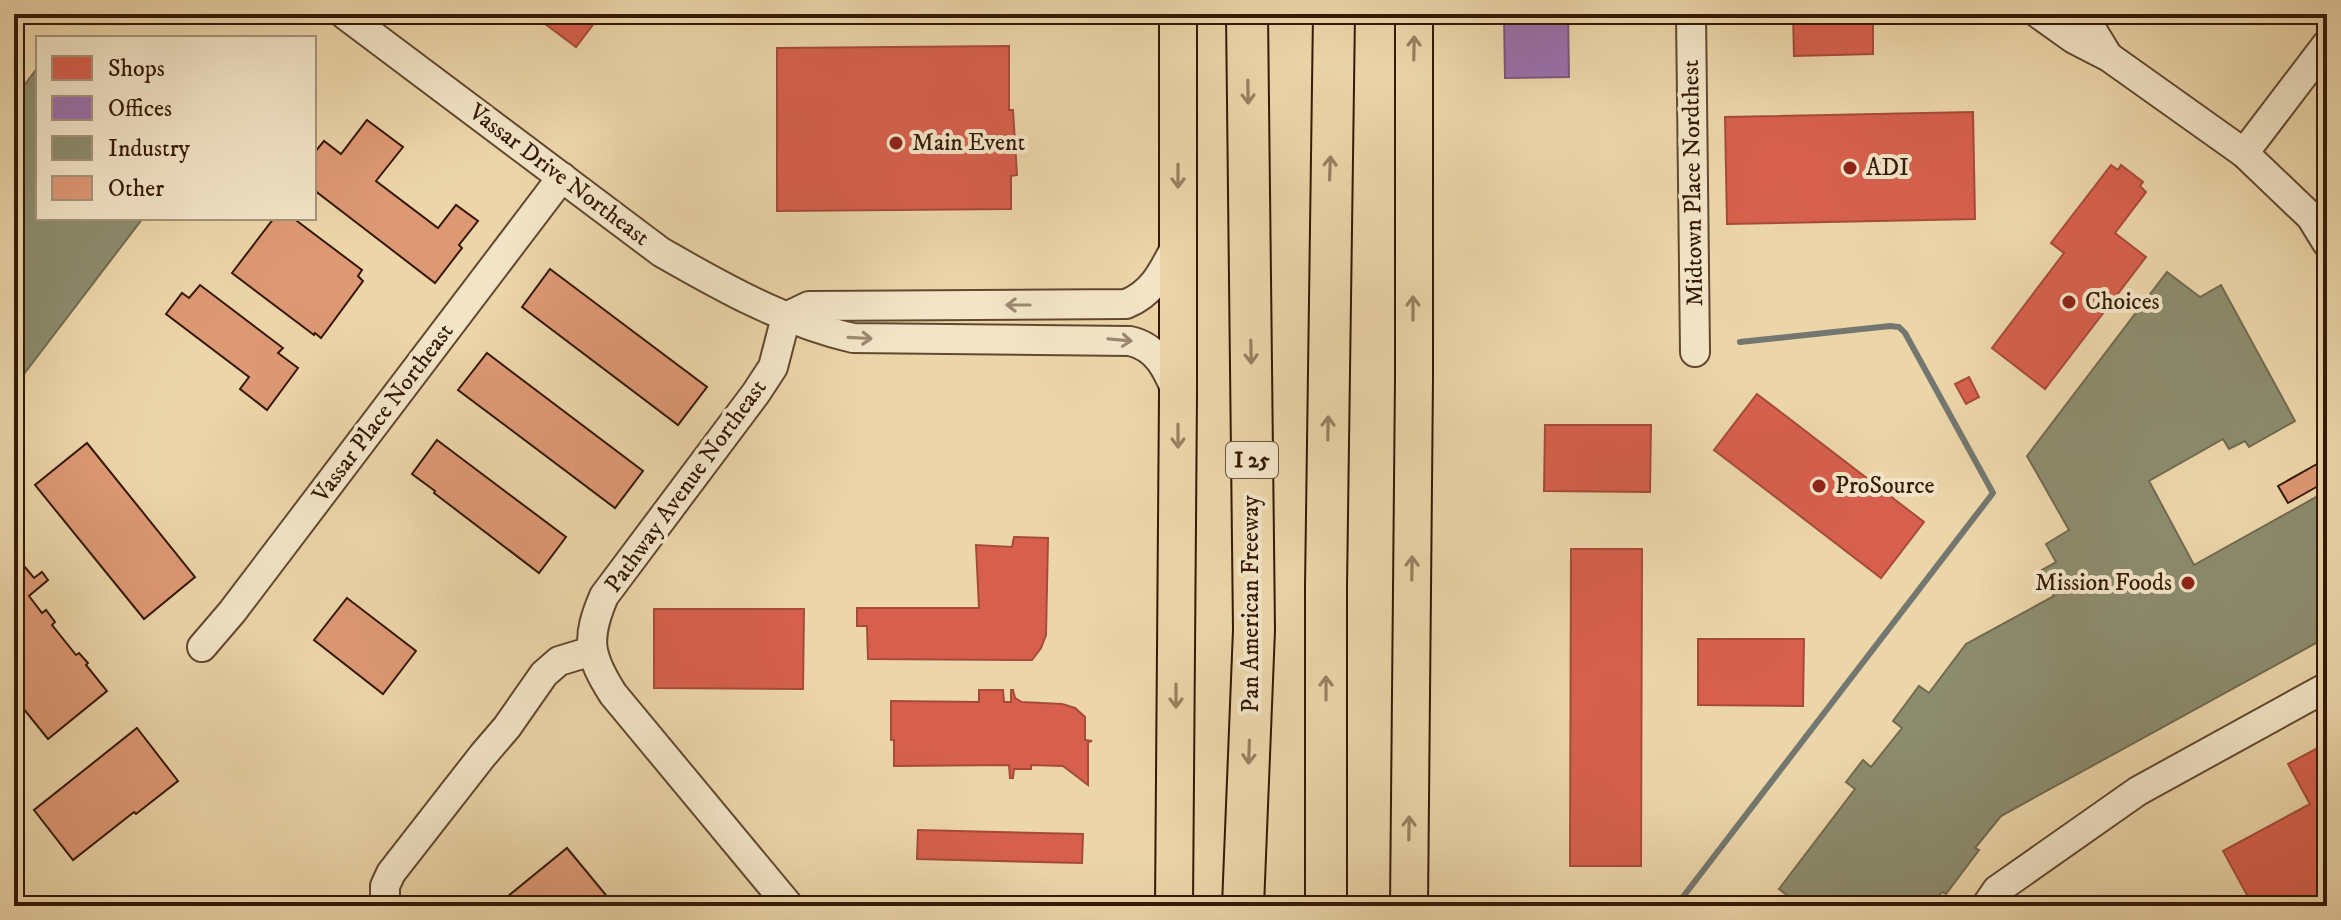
<svg xmlns="http://www.w3.org/2000/svg" width="2341" height="920" font-family="'IM FELL DW Pica',serif">
<rect width="100%" height="100%" fill="#ebd5a9"/>
<filter id="stains"><feTurbulence type="fractalNoise" baseFrequency=".0025" numOctaves="4"/><feColorMatrix values="0 0 0 0 .2 0 0 0 0 .09 0 0 0 0 .02 0 0 0 .5 -.17"/></filter>
<radialGradient id="worn" r=".72"><stop offset=".6" stop-color="#630" stop-opacity="0"/><stop offset="1" stop-color="#630" stop-opacity=".3"/></radialGradient>
<g fill="#d6604d" stroke="#a64b38" stroke-width="2">
<polygon points="532,14 601,14 576,47"/>
<polygon points="1793,14 1873,14 1873,54 1794,56"/>
<polygon points="1009,46 1009,110 1013,110 1017,175 1011,176 1011,209 777,211 777,48"/>
<polygon points="1973,112 1975,219 1727,224 1725,117"/>
<polygon points="2111,165 2118,170 2121,165 2143,182 2140,186 2146,192 2115,233 2146,257 2045,389 1992,348 2064,253 2051,243"/>
<polygon points="1969,377 1979,397 1966,404 1955,384"/>
<polygon points="1757,394 1924,522 1881,578 1714,450"/>
<polygon points="1545,425 1651,425 1650,492 1544,491"/>
<polygon points="1014,537 1048,538 1046,635 1041,648 1032,660 868,659 867,626 857,626 857,608 979,608 976,545 1012,547"/>
<polygon points="1571,549 1642,549 1641,866 1570,866"/>
<polygon points="654,609 804,609 803,689 654,688"/>
<polygon points="1698,639 1804,639 1803,706 1698,705"/>
<polygon points="979,690 1003,690 1004,702 1011,702 1011,690 1013,690 1015,698 1022,702 1062,704 1075,708 1085,717 1085,740 1092,741 1088,742 1088,785 1063,766 1031,765 1031,769 1014,769 1013,778 1010,778 1009,765 894,766 894,740 891,740 891,701 979,702"/>
<polygon points="2327,743 2327,906 2253,906 2223,851 2310,804 2288,764"/>
<polygon points="918,830 1083,834 1082,863 917,859"/>
</g>
<polygon fill="#9970ab" stroke="#7b567a" stroke-width="2" points="1504,14 1568,14 1569,77 1505,78"/>
<g fill="#8c8c6e" stroke="#726a4f" stroke-width="2">
<polygon points="38,67 38,218 143,218 14,387 14,99"/>
<polygon points="2167,272 2200,297 2221,285 2295,421 2249,447 2245,441 2229,449 2223,439 2149,481 2194,565 2327,491 2327,637 2001,816 1975,848 1979,850 1946,894 1942,892 1931,906 1801,906 1779,889 1855,789 1846,782 1863,760 1871,767 1902,728 1893,721 1919,686 1929,693 1966,644 2054,596 2042,570 2056,562 2046,544 2069,530 2027,456"/>
</g>
<g fill="none" stroke-linecap="round" stroke-linejoin="round">
<polyline stroke="#74776f" stroke-width="6" points="1676,906 1993,493 1905,333 1899,327 1890,326 1740,342"/>
</g>
<g fill="#dd9874" stroke="#351906" stroke-width="2">
<polygon points="367,120 403,147 376,181 438,228 456,205 478,221 459,245 462,248 435,283 314,190 314,153 324,141 341,154"/>
<polygon points="274,218 293,218 362,270 358,276 363,281 321,338 315,333 314,335 232,273"/>
<polygon points="550,269 707,387 678,425 522,307"/>
<polygon points="200,285 283,348 278,353 298,368 267,410 240,389 249,377 166,314 182,293 189,298"/>
<polygon points="487,353 643,471 615,508 458,390"/>
<polygon points="437,440 566,537 539,573 434,493 435,491 412,474"/>
<polygon points="87,443 195,577 144,619 35,485"/>
<polygon points="2317,464 2327,481 2288,503 2278,486"/>
<polygon points="14,554 34,578 42,572 48,580 29,596 42,613 46,610 55,622 52,625 76,655 79,653 88,663 86,665 107,691 48,739 14,697 14,680 16,678 14,676"/>
<polygon points="347,598 416,651 383,694 314,640"/>
<polygon points="137,728 178,781 136,814 134,812 73,860 34,810"/>
<polygon points="567,848 615,906 506,906 502,901"/>
</g>
<g fill="none" stroke-linecap="round" stroke-linejoin="round">
<defs>
<g id="minor">
<path d="M344,14L661,252C722,287 784,322 853,338L1130,341C1157,347 1167,369 1177,393"/>
<polyline points="1691,14 1695,352"/>
<polyline points="2039,14 2074,39 2109,57 2244,153 2311,217 2327,243"/>
<polyline points="2080,14 2086,20 2108,56"/>
<polyline points="2244,153 2327,44"/>
<path d="M786,317L773,367L756,393L604,596C586,638 588,655 613,694L789,906"/>
<path d="M786,317L809,306L1126,304C1154,293 1164,269 1177,244"/>
<polyline points="202,647 232,612 562,177"/>
<polyline points="385,906 385,886 391,873 483,755 507,727 544,674 559,661 592,651"/>
<polyline points="1986,906 1997,890 2138,791 2327,687"/>
</g>
<g id="major">
<polyline points="1174,906 1178,395 1178,14"/>
<polyline points="1409,906 1414,378 1414,14"/>
</g>
<g id="highway">
<polyline points="1243,906 1254,630 1247,14"/>
<polyline points="1326,906 1326,587 1334,14"/>
</g>
</defs>
<use href="#minor" stroke="#62482f" stroke-width="32"/>
<use href="#major" stroke="#351906" stroke-width="40"/>
<use href="#highway" stroke="#351906" stroke-width="44"/>
<use href="#minor" stroke="#f2e4c7" stroke-width="28"/>
<use href="#major" stroke="#ebd5a9" stroke-width="36"/>
<use href="#highway" stroke="#ebd5a9" stroke-width="40"/>
</g>
<defs><path id="oneway-shaft" d="M-6 0H5M1.5-3L5.5 0L1.5 3" fill="none" stroke-width="1.6" stroke-linecap="round" stroke-linejoin="round" transform="scale(2)"/></defs>
<g stroke="#998060">
<use href="#oneway-shaft" transform="translate(1414 48) rotate(-89)"/>
<use href="#oneway-shaft" transform="translate(1248 92) rotate(89)"/>
<use href="#oneway-shaft" transform="translate(1330 168) rotate(-88)"/>
<use href="#oneway-shaft" transform="translate(1178 176) rotate(90)"/>
<use href="#oneway-shaft" transform="translate(1413 308) rotate(-90)"/>
<use href="#oneway-shaft" transform="translate(1251 352) rotate(89)"/>
<use href="#oneway-shaft" transform="translate(1328 428) rotate(-89)"/>
<use href="#oneway-shaft" transform="translate(1178 436) rotate(90)"/>
<use href="#oneway-shaft" transform="translate(1412 568) rotate(-89)"/>
<use href="#oneway-shaft" transform="translate(1326 688) rotate(-90)"/>
<use href="#oneway-shaft" transform="translate(1176 696) rotate(90)"/>
<use href="#oneway-shaft" transform="translate(1249 752) rotate(92)"/>
<use href="#oneway-shaft" transform="translate(1409 828) rotate(-89)"/>
</g>
<g stroke="#9d8970">
<use href="#oneway-shaft" transform="translate(1018 305) rotate(180)"/>
<use href="#oneway-shaft" transform="translate(860 338) rotate(3)"/>
<use href="#oneway-shaft" transform="translate(1120 340) rotate(5)"/>
</g>
<g fill="#8f2418" stroke="#f2e4c7" stroke-width="3">
<circle cx="896" cy="143" r="8"/>
<circle cx="1850" cy="168" r="8"/>
<circle cx="2069" cy="302" r="8"/>
<circle cx="1819" cy="486" r="8"/>
<circle cx="2188" cy="583" r="8"/>
</g>
<g text-anchor="middle" dominant-baseline="central" stroke-width="8" stroke-linejoin="round" paint-order="stroke">
<rect fill="#f2e4c7" stroke="#6e5640" stroke-width="2" x="1226" y="442" width="52" height="36" rx="6"/>
<g font-size="22" font-weight="bold" fill="#351906">
<text x="1252" y="460">I 25</text>
</g>
<g font-size="24" fill="#351906" stroke="#f2e4c7" text-anchor="start">
<text x="912" y="143">Main Event</text>
<text x="1866" y="168">ADI</text>
<text x="2085" y="302">Choices</text>
<text x="1835" y="486">ProSource</text>
<text x="2172" y="583" text-anchor="end">Mission Foods</text>
</g>
<g font-size="24" fill="#351906" stroke="#f2e4c7">
<text transform="translate(559 175) rotate(37)">Vassar Drive Northeast</text>
<text transform="translate(1693 183) rotate(-91)">Midtown Place Nordthest</text>
<text transform="translate(383 413) rotate(-53)">Vassar Place Northeast</text>
<text transform="translate(686 486) rotate(-54)">Pathway Avenue Northeast</text>
<text transform="translate(1251 604) rotate(-90)">Pan American Freeway</text>
</g>
</g>
<rect width="2341" height="920" fill="none" stroke="#ebd5a9" stroke-width="48"/>
<rect x="16" y="16" width="2309" height="888" fill="none" stroke="#351906" stroke-width="4"/>
<rect x="24" y="24" width="2293" height="872" fill="none" stroke="#351906" stroke-width="2"/>
<rect x="36" y="36" width="280" height="184" fill="#f2e4c7" stroke="#a6937a" stroke-width="2"/>
<rect x="52" y="56" width="40" height="24" fill="#d6604d" stroke="#a6937a" stroke-width="2"/>
<text x="108" y="76" font-size="24" fill="#351906">Shops</text>
<rect x="52" y="96" width="40" height="24" fill="#9970ab" stroke="#a6937a" stroke-width="2"/>
<text x="108" y="116" font-size="24" fill="#351906">Offices</text>
<rect x="52" y="136" width="40" height="24" fill="#8c8c6e" stroke="#a6937a" stroke-width="2"/>
<text x="108" y="156" font-size="24" fill="#351906">Industry</text>
<rect x="52" y="176" width="40" height="24" fill="#dd9874" stroke="#a6937a" stroke-width="2"/>
<text x="108" y="196" font-size="24" fill="#351906">Other</text>
<rect width="100%" height="100%" filter="url(#stains)"/>
<rect width="100%" height="100%" fill="url(#worn)"/>
</svg>
